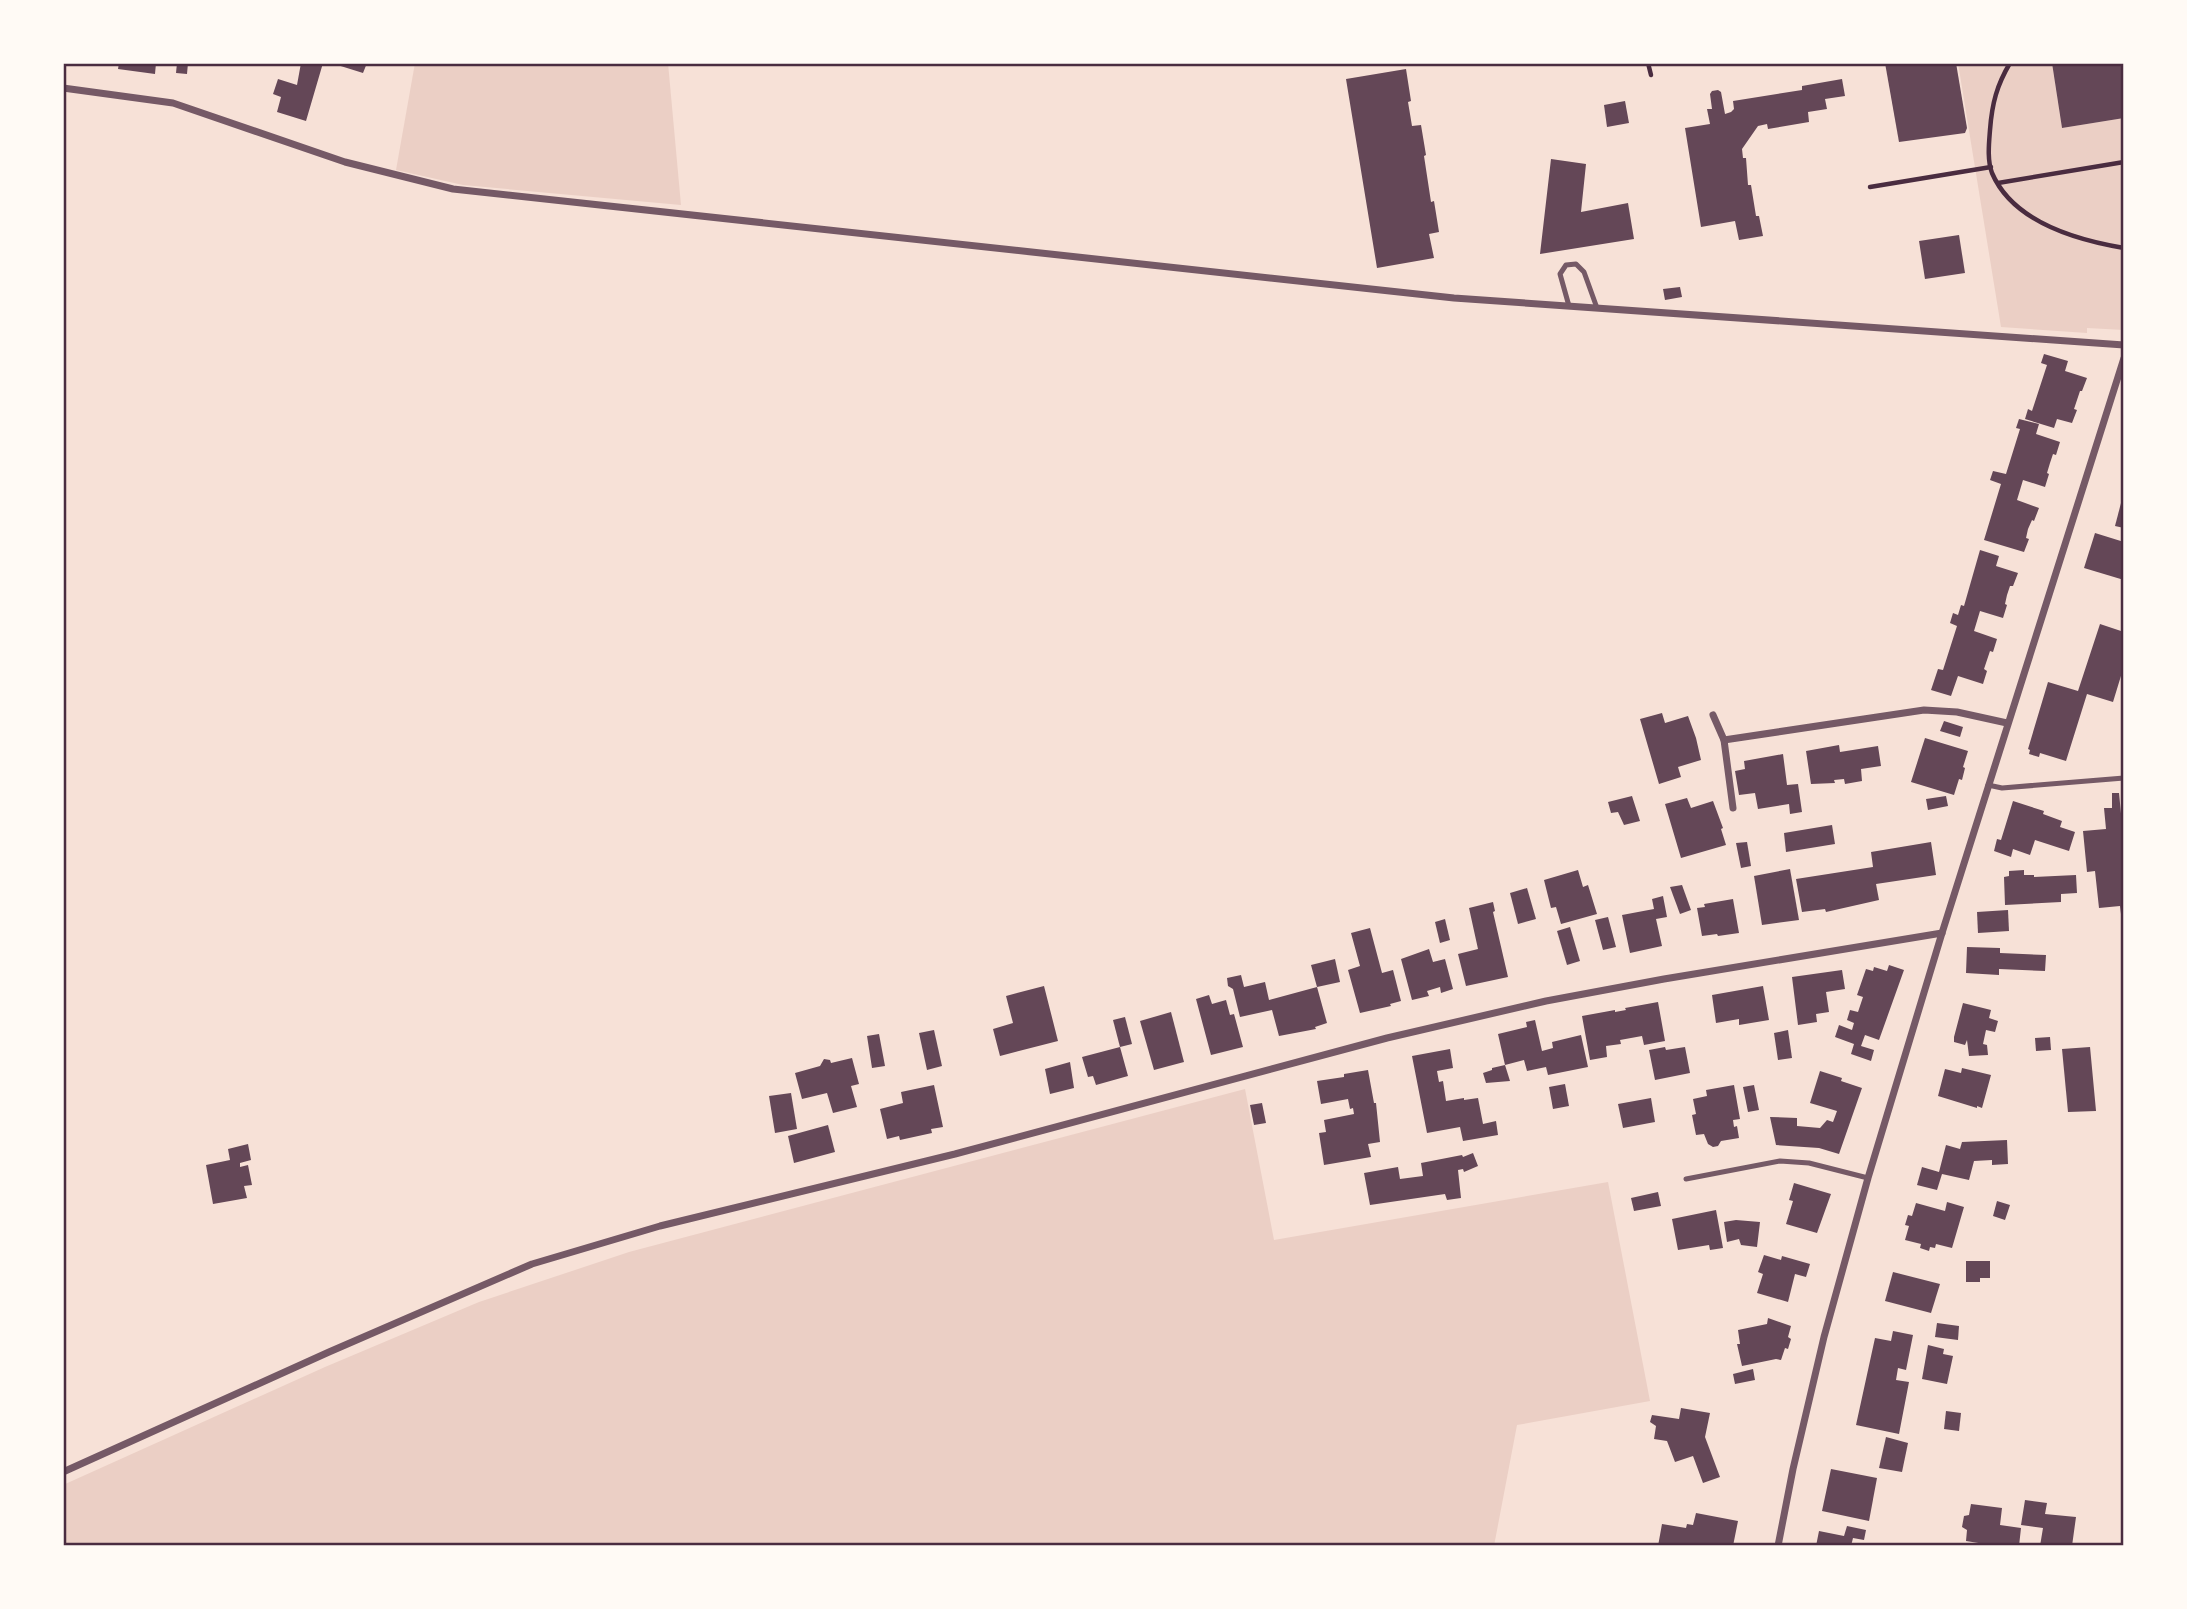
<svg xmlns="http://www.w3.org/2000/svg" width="2187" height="1609" font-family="'Work Sans',sans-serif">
<rect width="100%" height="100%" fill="#f7e1d7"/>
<g fill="#ebcfc5">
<polygon points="415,63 668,63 681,205 463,185 396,170"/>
<polygon points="1958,63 2052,63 2062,128 2124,118 2124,330 2087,328 2087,333 2001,327"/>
<polygon points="1245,1089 1274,1240 1608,1182 1650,1401 1517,1425 1494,1546 63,1546 63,1485 325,1367 479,1302 629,1252"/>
</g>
<g fill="#644757">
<polygon points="119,63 156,63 155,74 118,69"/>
<polygon points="177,63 188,63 187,74 176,73"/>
<polygon points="301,63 323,63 306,121 277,112 281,97 273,94 278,79 297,85"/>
<polygon points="331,63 367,63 363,73"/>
<polygon points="1885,63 1956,63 1967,128 1965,133 1899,142"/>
<polygon points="2052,63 2124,63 2124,118 2062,128"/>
<polygon points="1406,69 1411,101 1408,102 1412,126 1421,125 1426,155 1424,156 1431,202 1434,201 1439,232 1429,234 1434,258 1377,268 1346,79"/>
<polygon points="1842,79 1845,96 1825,99 1827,109 1808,112 1809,122 1768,129 1767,124 1758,126 1742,149 1743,158 1746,158 1748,185 1751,185 1756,216 1759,216 1763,236 1739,240 1735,221 1701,227 1685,128 1710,124 1707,109 1712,109 1710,94 1712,91 1718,90 1721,92 1725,114 1731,112 1734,109 1733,101 1802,90 1802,86"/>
<polygon points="1625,101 1629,123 1607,127 1604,105"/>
<polygon points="1551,159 1586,164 1581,212 1628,203 1634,239 1540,254"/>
<polygon points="1959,235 1965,273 1925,279 1919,241"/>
<polygon points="1680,287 1682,297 1665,300 1663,289"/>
<polygon points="2044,354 2068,361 2065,371 2087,378 2082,391 2080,391 2074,409 2077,410 2072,423 2057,419 2054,428 2025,419 2028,409 2032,411 2047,365 2041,363"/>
<polygon points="2019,419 2039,424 2036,434 2060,442 2056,455 2053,454 2050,463 2047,473 2049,474 2045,487 2023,480 2017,500 2039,508 2034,521 2032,520 2028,529 2026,538 2029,539 2024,552 1984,540 2001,484 1990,480 1993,471 2006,474 2020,429 2016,428"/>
<polygon points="2121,503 2124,504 2124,528 2115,526"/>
<polygon points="2095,533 2124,542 2124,580 2084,568"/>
<polygon points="1980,550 1999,556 1996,566 2018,573 2013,586 2010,586 2007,595 2005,604 2007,605 2003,618 1980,611 1974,631 1997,639 1993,652 1990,651 1984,669 1987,671 1983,684 1958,676 1951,696 1931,690 1938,669 1943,670 1957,626 1950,623 1953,613 1958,615 1961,605 1964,606"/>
<polygon points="2100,624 2124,632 2124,666 2113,702 2087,694 2066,761 2040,753 2039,757 2029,754 2030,750 2028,749 2048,682 2078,691"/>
<polygon points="1662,713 1665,723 1688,716 1696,738 1701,760 1678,767 1681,777 1659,784 1640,719"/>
<polygon points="1944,721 1963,727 1960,737 1940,731"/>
<polygon points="1925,738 1968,751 1963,767 1965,768 1962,780 1959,779 1954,795 1911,782"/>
<polygon points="1839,745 1840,752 1878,746 1881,766 1861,769 1862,781 1845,784 1844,779 1834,780 1835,783 1811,784 1806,751"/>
<polygon points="1783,754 1787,785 1798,784 1802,812 1790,814 1789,804 1758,809 1755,793 1739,795 1735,771 1745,769 1744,761"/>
<polygon points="2112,793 2119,793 2124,844 2124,922 2122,922 2120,906 2099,908 2095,871 2087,872 2083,831 2106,829 2104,808 2112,808"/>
<polygon points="1632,796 1640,821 1624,825 1618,812 1611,813 1608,802"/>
<polygon points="1946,796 1948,806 1928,810 1926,799"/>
<polygon points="1687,798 1691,808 1713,801 1723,828 1721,829 1726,845 1681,858 1665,804"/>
<polygon points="2013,801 2044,811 2043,814 2062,821 2060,827 2075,832 2069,851 2035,840 2030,855 2013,849 2011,857 1994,851 1997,839 2001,840"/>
<polygon points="1832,825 1835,844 1786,852 1784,833"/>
<polygon points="1747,842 1751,866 1741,868 1736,843"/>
<polygon points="1931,842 1936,875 1876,884 1879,900 1826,912 1825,909 1802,912 1796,879 1873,867 1871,852"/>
<polygon points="1790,869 1799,920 1762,925 1754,876"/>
<polygon points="1578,870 1583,887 1588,885 1597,914 1561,924 1556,907 1551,908 1544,880"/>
<polygon points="2024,870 2024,875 2034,875 2034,877 2076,875 2077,893 2061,894 2061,902 2005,905 2004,877 2009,876 2009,871"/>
<polygon points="1682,885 1691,910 1680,914 1670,887"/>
<polygon points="1527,888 1536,919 1518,924 1510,893"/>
<polygon points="1663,896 1667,917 1656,919 1662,946 1630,953 1622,915 1654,909 1652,899"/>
<polygon points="1733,899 1739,933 1718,936 1717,934 1702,936 1697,908 1705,907 1704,904"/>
<polygon points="1493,902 1495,911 1493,912 1508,977 1466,986 1458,954 1478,949 1469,908"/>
<polygon points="2008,910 2009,931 1978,933 1977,912"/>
<polygon points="1608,917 1616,947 1603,950 1595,920"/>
<polygon points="1445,919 1450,940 1440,943 1435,922"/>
<polygon points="1570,927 1580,961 1567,965 1557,931"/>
<polygon points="1370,928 1382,973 1393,970 1401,1001 1390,1004 1391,1006 1360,1013 1348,970 1360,966 1351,933"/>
<polygon points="1967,947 2000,948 2000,953 2046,955 2045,971 1999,969 1999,975 1966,973"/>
<polygon points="1429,949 1433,962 1445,959 1453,989 1441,993 1440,987 1427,991 1429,996 1412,1000 1401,959"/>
<polygon points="1335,959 1340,982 1317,987 1311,965"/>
<polygon points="1889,965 1904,970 1879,1040 1865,1035 1861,1046 1874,1050 1871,1061 1851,1054 1854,1044 1835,1037 1839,1025 1852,1030 1854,1023 1847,1020 1850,1010 1858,1012 1863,997 1857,995 1866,969 1873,971 1874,967 1887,971"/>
<polygon points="1842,970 1845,989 1826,992 1829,1012 1816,1014 1817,1022 1798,1025 1792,977"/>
<polygon points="1241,975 1244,987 1265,982 1269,1000 1317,987 1327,1023 1315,1027 1316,1029 1279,1036 1272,1010 1240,1017 1233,989 1228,986 1227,978"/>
<polygon points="1044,986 1058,1041 1000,1056 993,1029 1013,1023 1006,996"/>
<polygon points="1763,986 1769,1020 1739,1025 1739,1019 1716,1023 1712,995"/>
<polygon points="1209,995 1212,1004 1226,1000 1230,1015 1234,1014 1243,1047 1211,1055 1196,999"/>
<polygon points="1658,1002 1665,1041 1644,1045 1642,1036 1620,1040 1621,1044 1606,1046 1607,1057 1590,1060 1582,1016 1615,1010 1615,1012 1626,1010 1625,1008"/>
<polygon points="1963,1003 1991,1010 1989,1018 1998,1021 1995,1032 1986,1030 1983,1044 1987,1045 1988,1055 1969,1056 1967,1040 1965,1045 1954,1042 1954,1037"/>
<polygon points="1171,1012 1184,1062 1154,1070 1140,1021"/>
<polygon points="1125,1017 1132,1044 1120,1047 1113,1020"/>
<polygon points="1535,1020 1542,1051 1553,1048 1552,1042 1581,1035 1588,1067 1548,1075 1546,1067 1527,1071 1524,1060 1505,1065 1510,1081 1486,1083 1483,1073 1492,1070 1492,1068 1505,1065 1498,1034 1527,1027 1526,1022"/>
<polygon points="934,1030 942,1066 927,1070 919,1033"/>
<polygon points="1788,1030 1792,1058 1778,1060 1774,1033"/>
<polygon points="879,1034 885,1066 872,1068 867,1036"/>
<polygon points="2050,1037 2051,1050 2036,1051 2035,1038"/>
<polygon points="1120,1047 1128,1076 1096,1085 1093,1076 1088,1077 1082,1057"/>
<polygon points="1665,1047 1666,1050 1685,1047 1690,1073 1655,1080 1649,1050"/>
<polygon points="2090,1047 2096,1111 2068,1112 2062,1049"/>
<polygon points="1450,1049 1453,1068 1437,1071 1439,1082 1443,1081 1446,1101 1464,1098 1464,1100 1478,1098 1483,1124 1496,1121 1498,1135 1463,1141 1460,1127 1427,1133 1412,1056"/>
<polygon points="852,1058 859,1084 851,1086 857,1107 833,1113 827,1093 802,1099 795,1073 820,1066 824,1059 830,1060 831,1063"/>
<polygon points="1070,1062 1074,1088 1050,1094 1045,1069"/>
<polygon points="1962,1068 1991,1075 1982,1108 1977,1106 1977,1108 1938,1096 1945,1069 1961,1073"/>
<polygon points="1368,1070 1374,1103 1376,1103 1380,1142 1368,1144 1371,1157 1324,1165 1319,1133 1326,1132 1324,1120 1354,1114 1353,1108 1350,1109 1348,1099 1321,1104 1317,1081 1344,1077 1344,1074"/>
<polygon points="1820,1071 1842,1078 1841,1081 1862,1088 1839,1154 1819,1148 1776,1145 1770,1117 1797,1118 1797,1126 1820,1128 1827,1120 1833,1122 1837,1111 1810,1103"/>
<polygon points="1565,1084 1569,1106 1553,1109 1549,1087"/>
<polygon points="934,1085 943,1127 931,1129 932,1133 900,1140 899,1136 887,1139 880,1109 903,1103 901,1092"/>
<polygon points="1734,1085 1740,1119 1733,1120 1734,1127 1737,1126 1739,1138 1721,1141 1718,1146 1713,1147 1708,1144 1704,1134 1696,1135 1692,1115 1696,1114 1693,1099 1707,1096 1706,1090"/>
<polygon points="1754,1085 1759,1110 1748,1112 1743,1087"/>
<polygon points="791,1093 797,1129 775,1133 769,1096"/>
<polygon points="1651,1098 1655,1122 1623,1128 1618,1104"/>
<polygon points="1262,1103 1266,1123 1254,1125 1250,1105"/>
<polygon points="828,1125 835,1152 794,1163 788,1136"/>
<polygon points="2007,1140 2008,1164 1992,1165 1992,1160 1974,1161 1969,1180 1942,1174 1937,1190 1917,1185 1922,1167 1939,1172 1946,1145 1960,1149 1962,1142"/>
<polygon points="248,1144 251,1160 240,1163 240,1167 248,1165 252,1185 244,1186 247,1198 213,1204 206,1165 230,1160 228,1149"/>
<polygon points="1473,1153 1478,1166 1464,1172 1463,1169 1458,1170 1461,1198 1447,1200 1445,1194 1370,1205 1364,1173 1398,1167 1400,1179 1423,1176 1421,1163 1462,1155 1463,1157"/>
<polygon points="1794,1183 1831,1194 1817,1233 1786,1224 1793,1201 1789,1200"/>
<polygon points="1658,1192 1661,1206 1634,1211 1631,1198"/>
<polygon points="1997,1201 2010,1205 2005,1220 1993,1216"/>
<polygon points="1947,1202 1964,1207 1952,1248 1936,1244 1935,1248 1930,1247 1929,1251 1920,1248 1921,1244 1905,1240 1909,1226 1905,1225 1908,1215 1912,1216 1916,1203 1945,1211"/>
<polygon points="1716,1210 1723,1248 1710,1250 1709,1245 1678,1250 1672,1219"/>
<polygon points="1736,1220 1760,1222 1757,1247 1741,1245 1739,1239 1727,1242 1724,1222"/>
<polygon points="1764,1255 1781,1260 1782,1256 1810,1264 1806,1277 1795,1274 1788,1302 1757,1293 1763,1274 1758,1272"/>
<polygon points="1966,1261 1990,1261 1990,1278 1980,1278 1980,1282 1966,1282"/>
<polygon points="1893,1272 1940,1284 1931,1313 1885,1301"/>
<polygon points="1768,1318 1791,1326 1788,1337 1791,1339 1788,1349 1785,1348 1781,1360 1776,1359 1742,1366 1737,1344 1740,1344 1738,1330 1767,1324"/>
<polygon points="1937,1323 1959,1326 1958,1340 1935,1337"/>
<polygon points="1893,1331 1913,1335 1906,1370 1898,1368 1896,1380 1909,1382 1899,1434 1856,1425 1875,1338 1891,1341"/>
<polygon points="1928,1345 1944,1349 1943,1354 1953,1356 1947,1384 1922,1379"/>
<polygon points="1753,1369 1755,1380 1735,1384 1733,1374"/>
<polygon points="1681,1408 1710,1413 1705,1437 1720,1477 1703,1483 1693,1456 1675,1462 1667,1441 1654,1439 1656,1426 1650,1422 1652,1415 1679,1419"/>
<polygon points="1946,1411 1961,1413 1959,1431 1944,1429"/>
<polygon points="1886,1437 1908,1443 1902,1472 1879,1468"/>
<polygon points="1831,1469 1877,1478 1869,1521 1822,1511"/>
<polygon points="2025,1500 2047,1503 2045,1514 2076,1517 2072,1546 2040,1546 2043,1528 2021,1525"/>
<polygon points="1971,1504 2002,1508 2000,1525 2021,1528 2019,1546 1997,1546 1966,1541 1967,1530 1962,1527 1964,1516 1969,1515"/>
<polygon points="1696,1513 1738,1521 1733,1546 1658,1546 1662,1524 1686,1528 1687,1524 1693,1525"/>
<polygon points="1847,1526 1866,1530 1864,1540 1853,1538 1851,1546 1816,1546 1819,1531 1844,1536"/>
</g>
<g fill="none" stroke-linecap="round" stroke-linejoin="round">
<g stroke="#4a2c40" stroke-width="4.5">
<polyline points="1648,63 1651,75"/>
<path d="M2010,63C1997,85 1992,103 1990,130C1989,143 1987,160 1992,173C2013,222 2076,240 2124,248"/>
<polyline points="1998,183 2124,162"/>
<polyline points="1870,187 1991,167"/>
</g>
<g stroke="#755966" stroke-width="5">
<polyline points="1569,306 1560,274 1566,265 1576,264 1584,272 1597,308"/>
<polyline points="1988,785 2002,788 2124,778"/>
<polyline points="1686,1179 1780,1161 1809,1163 1868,1178"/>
</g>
<g stroke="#755966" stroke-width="7">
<polyline points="63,88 173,103 345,162 453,189 1454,298 2124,345"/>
<polyline points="1713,715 1724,740"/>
<polyline points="1733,808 1724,740 1924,710 1957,712 2007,723"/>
<polyline points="63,1472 329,1352 532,1264 660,1226 955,1154 1387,1038 1546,1001 1664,979 1942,933"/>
<polyline points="1778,1546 1793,1469 1824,1337 1868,1178 1942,933 2124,358"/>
</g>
</g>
<rect width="2187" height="1609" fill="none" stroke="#fffaf5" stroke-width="130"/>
<rect x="65" y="65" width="2057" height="1479" fill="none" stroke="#4a2c40" stroke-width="2.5"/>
</svg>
